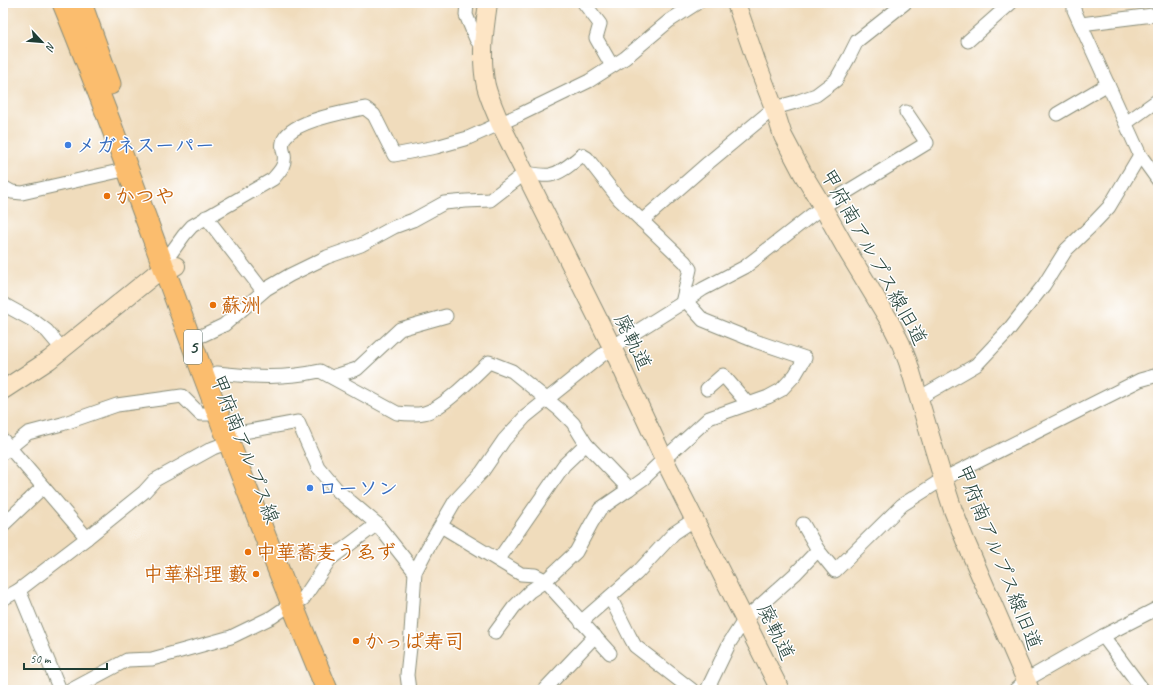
<svg xmlns="http://www.w3.org/2000/svg" width="1161" height="693" font-family="Caveat,'Klee One',sans-serif">
<rect width="100%" height="100%" fill="#fff"/>
<filter id="ink" filterUnits="userSpaceOnUse"><feTurbulence type="fractalNoise" baseFrequency=".025" numOctaves="2"/><feDisplacementMap in="SourceGraphic" scale="8" xChannelSelector="R" yChannelSelector="G"/><feConvolveMatrix kernelMatrix="1 2 1 2 8 2 1 2 1" color-interpolation-filters="sRGB"/></filter>
<filter id="wash" filterUnits="userSpaceOnUse"><feTurbulence type="fractalNoise" baseFrequency=".012" numOctaves="4" result="noise"/><feDisplacementMap in="SourceGraphic" scale="16" xChannelSelector="R" yChannelSelector="G"/><feGaussianBlur stdDeviation="0.9" result="paint"/><feColorMatrix in="noise" values="0 0 0 0 0 0 0 0 0 0 0 0 0 0 0 0 0 1.4 0 .05"/><feComposite in="paint" operator="in"/></filter>
<g filter="url(#wash)">
<rect width="100%" height="100%" fill="#f0dcbc"/>
</g>
<g filter="url(#ink)">
<g fill="none" stroke-linecap="round" stroke-linejoin="round">
<defs>
<g id="street">
<polyline points="467,3 466,15 476,39 483,49"/>
<polyline points="584,3 600,24 596,38 612,66"/>
<polyline points="1074,3 1074,10 1140,155 1158,180"/>
<polyline points="1081,24 1153,15 1158,17"/>
<polyline points="968,41 1011,3"/>
<polyline points="1057,114 1108,84"/>
<polyline points="1126,123 1158,100"/>
<polyline points="3,187 12,192 22,193 128,169"/>
<polyline points="206,217 263,291"/>
<polyline points="642,221 708,163 774,108 796,102 816,95 836,80 849,57 857,41 905,3"/>
<path d="M171,253L184,235L192,226L273,179C280,171 286,165 284,154C283,151 282,146 283,142C288,121 346,112 365,108L374,115L394,155L436,147L468,138L519,115L589,81L625,58L669,21L697,3"/>
<polyline points="3,304 34,321 47,331 63,350"/>
<path d="M203,335L224,325L266,289L290,275L327,257L361,245L394,227L413,220L444,203L466,201L490,200L525,173C533,174 542,176 550,175C562,173 573,162 582,155L587,158L619,199L685,262L690,269L682,303"/>
<path d="M217,373C253,377 284,379 320,371L397,413C405,414 415,415 424,413C443,409 475,375 489,362L512,371L560,410L573,423L586,444L629,489L643,479L664,459L709,418L768,397L781,390L795,375L805,358L755,341L703,320L686,301"/>
<polyline points="332,377 357,369 400,329 446,316"/>
<polyline points="707,389 723,375 748,404"/>
<polyline points="919,398 976,365 1007,332 1044,285 1066,250 1090,227 1109,207 1140,155"/>
<polyline points="238,433 298,422 318,467 338,491 377,524 415,572"/>
<polyline points="3,440 87,538"/>
<polyline points="3,453 28,433 62,424 117,405 182,396 200,414 218,414"/>
<polyline points="803,524 818,550 835,571 902,505 943,479 1140,380 1158,375"/>
<polyline points="3,525 43,487"/>
<polyline points="441,526 521,574 535,575 543,579 610,653"/>
<polyline points="499,559 564,465 586,444"/>
<polyline points="19,590 60,690"/>
<polyline points="610,597 630,637 635,646 692,690"/>
<polyline points="3,599 19,590 87,538 144,492 155,480 213,448 229,442"/>
<polyline points="581,622 637,573 674,533 695,519"/>
<polyline points="495,633 514,607 530,591 545,581 576,552 591,524 600,509 629,489"/>
<polyline points="1103,636 1143,690"/>
<polyline points="71,690 127,660 152,659 231,637 272,617 291,604 303,599 330,559 377,524"/>
<polyline points="409,690 407,675 410,647 415,572 427,549 455,501 482,472 504,440 525,417 612,347 682,303 703,289 745,267 822,207 927,143 906,112"/>
<polyline points="544,690 595,636"/>
<polyline points="707,690 730,642 745,619 795,574 818,550"/>
<polyline points="1015,690 1026,680 1103,636 1158,608"/>
</g>
<g id="secondary">
<path d="M488,3C484,31 480,58 486,86C489,98 495,111 500,123L612,347L664,459L780,690"/>
<polyline points="736,3 756,61 774,108 783,136 803,174 817,197 848,252 889,320 901,344 908,362 943,479 953,510 965,540 1030,690"/>
<polyline points="3,390 49,360 154,275 176,266"/>
</g>
<g id="primary">
<path d="M63,3C107,109 145,217 185,325C230,447 277,569 327,690"/>
<polyline points="81,3 110,84"/>
</g>
</defs>
<use href="#street" stroke="#888c78" stroke-width="15"/>
<use href="#secondary" stroke="#888c78" stroke-width="20"/>
<use href="#primary" stroke="#888c78" stroke-width="23"/>
<use href="#street" stroke="#fff" stroke-width="13"/>
<use href="#secondary" stroke="#fde5c5" stroke-width="18"/>
<use href="#primary" stroke="#fbbd6e" stroke-width="21"/>
</g>
</g>
<g fill="#3f7fe0" stroke="#fff" stroke-width="1.5">
<circle cx="68" cy="145" r="4"/>
<circle cx="310" cy="488" r="4"/>
</g>
<g fill="#e8710a" stroke="#fff" stroke-width="1.5">
<circle cx="107" cy="196" r="4"/>
<circle cx="213" cy="305" r="4"/>
<circle cx="248" cy="552" r="4"/>
<circle cx="256" cy="574" r="4"/>
<circle cx="356" cy="641" r="4"/>
</g>
<g text-anchor="middle" dominant-baseline="central" stroke-width="3" stroke-linejoin="round" paint-order="stroke">
<rect fill="#fff" stroke="#627771" stroke-width="1" x="184" y="330" width="18" height="34" rx="3"/>
<g font-size="19" font-weight="bold" fill="#1f3d34">
<text x="193" y="347">5</text>
</g>
<g font-size="20" font-weight="bold" fill="#366cbe" stroke="#fff" text-anchor="start">
<text x="76" y="145">メガネスーパー</text>
<text x="318" y="488">ローソン</text>
</g>
<g font-size="20" font-weight="bold" fill="#c56008" stroke="#fff" text-anchor="start">
<text x="115" y="196">かつや</text>
<text x="221" y="305">蘇洲</text>
<text x="256" y="552">中華蕎麦うゑず</text>
<text x="248" y="574" text-anchor="end">中華料理 藪</text>
<text x="364" y="641">かっぱ寿司</text>
</g>
<g font-size="20" fill="#1f3d34" stroke="#fff">
<text transform="translate(874 257) rotate(61)">甲府南アルプス線旧道</text>
<text transform="translate(633 342) rotate(64)">廃軌道</text>
<text transform="translate(245 449) rotate(69)">甲府南アルプス線</text>
<text transform="translate(999 557) rotate(68)">甲府南アルプス線旧道</text>
<text transform="translate(776 632) rotate(64)">廃軌道</text>
</g>
</g>
<rect width="1161" height="693" fill="none" stroke="#fff" stroke-width="16"/>
<g transform="translate(42 42) rotate(116)" stroke="#ffffff" stroke-width="3" paint-order="stroke">
<path d="M0-3L7 15L0 10L-7 15Z" fill="#1f3d34"/>
<text y="-6" font-size="11" font-weight="bold" text-anchor="middle" fill="#1f3d34">N</text>
</g>
<path d="M24 663v6h83v-6" fill="none" stroke="#1f3d34" stroke-width="2"/>
<text x="30" y="663" font-size="12" fill="#1f3d34" stroke="#ffffff" stroke-width="3" paint-order="stroke">50 m</text>
</svg>
